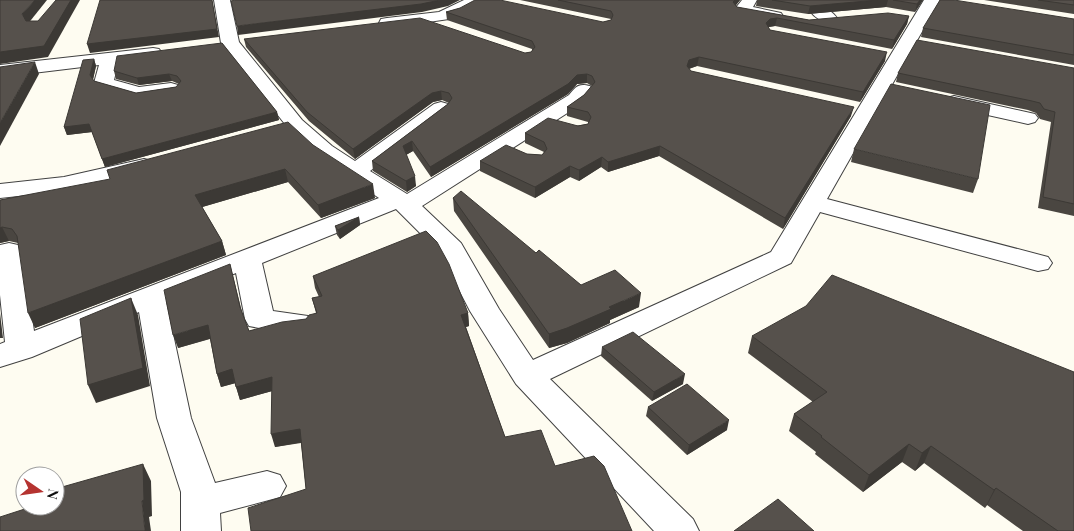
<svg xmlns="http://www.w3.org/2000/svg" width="1074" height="531" font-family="'Playfair Display',serif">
<rect width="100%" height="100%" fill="#fefcf1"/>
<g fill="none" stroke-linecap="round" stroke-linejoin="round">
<defs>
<g id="minor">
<path d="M214,0H230L239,42L302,120L332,146L355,161L434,104L441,102L448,104L451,108L448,112L370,171L407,194L569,95C576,86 579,83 590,86L593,90L583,103L422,206L461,243L499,309L533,360L771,252L924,0H940L827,199L1048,257L1052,263L1048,269L1038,271L820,212L791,263L550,379L693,519L699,531H654L516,384L470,311L440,253L396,209L262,263L273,311L308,316L312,323L308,330L290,334L249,326L245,319L236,273L166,301L191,418L215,483L267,471L280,475L286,486L280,497L220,513L221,531H181V492L157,418L139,312L32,357L0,367V344L5,342L0,295V245L9,243L18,245L22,251L34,331L379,198L316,156L288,128L221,43Z"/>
<polygon points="464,0 484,0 481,3 449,19 387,28 381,27 379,23 381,19 387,18 439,12"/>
<polygon points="742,0 757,0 753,7 781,13 783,16 781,19 775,21 736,13 734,10"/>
<path d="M816,4C824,6 833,12 838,19L836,22C825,25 815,18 808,9L810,6Z"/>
<polygon points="153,48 159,49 162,53 159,57 118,63 114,80 139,87 171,83 178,85 181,89 178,93 138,99 97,87 94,83 99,65 0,77 0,65"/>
<polygon points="954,96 1035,114 1038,118 1035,122 1028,124 947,106 944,102 947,98"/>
<polygon points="144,159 152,161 156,166 152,171 64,191 0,198 0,184 64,177"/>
</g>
</defs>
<use href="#minor" stroke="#414141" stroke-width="2"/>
<use href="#minor" fill="#fff" fill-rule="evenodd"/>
</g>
<g fill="#4a4641">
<polygon points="520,0 740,0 736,5 737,7 809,20 909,16 907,24 892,49 775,26 768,27 770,30 885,61 860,102 697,66 689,69 691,71 851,116 783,229 659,156 608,172 601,167 579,181 570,177 535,198 480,171 480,161 527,154 542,155 544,152 525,143 525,133 588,124 588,122 567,116 567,107 584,95 592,86 587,83 577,84 568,94 431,177 413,151 406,155 416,186 407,192 373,171 372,161 449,103 442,100 433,102 355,159 309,121 246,47 244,39 525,53 531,52 532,51 532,49 447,20 446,12 460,8 603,22 611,20 611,19"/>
<polygon points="757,0 923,0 915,12 886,7 808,14 756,6"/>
<polygon points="984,0 1074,0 1074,14"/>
<polygon points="1074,19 1074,65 921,37 923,28"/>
<polygon points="222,43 277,112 279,120 105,167 92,132 67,135 64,127 94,59 96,66 93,80 94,81 136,93 176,87 179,84 172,81 139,85 116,79 114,71"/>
<polygon points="1074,68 1074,216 1038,208 1051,122 1040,119 1036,113 1028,110 896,82 898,73"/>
<polygon points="313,145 375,198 321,218 288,182 202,207 222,241 226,255 35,328 18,243 9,241 0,243 0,200"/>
<polygon points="854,149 978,179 973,193 851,162"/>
<polygon points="453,198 536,253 581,285 639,307 610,320 610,323 567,343 549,348 454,211"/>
<polygon points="359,217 360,225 340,239 337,235 335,226"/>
<polygon points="230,264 242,312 249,331 306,319 316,313 312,298 319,297 315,288 313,276 468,313 469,326 466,327 505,437 555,466 604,466 306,489 301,443 275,447 272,391 240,400 235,383 221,387 217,374 210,339 178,348"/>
<polygon points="752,336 1074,531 1023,531 987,505 985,508 924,463 915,471 902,462 863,492 815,454 816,452 789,431 794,414 813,402 748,353"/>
<polygon points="602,347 683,384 652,401 601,356"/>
<polygon points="648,407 727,430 687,455 646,416"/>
</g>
<g fill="#3c3935">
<polygon points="35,0 47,0 27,25 22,14"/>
<polygon points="71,0 80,0 48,57 0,64 0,52"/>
<polygon points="212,0 219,37 90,53 87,44"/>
<polygon points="440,0 460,0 448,6 422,12 238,35 237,26"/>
<polygon points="735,0 740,0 732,10 733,2"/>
<polygon points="878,0 888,0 886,7 808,14 810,6"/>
<polygon points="920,0 923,0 915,12 917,4"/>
<polygon points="909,16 907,24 892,49 894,40"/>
<polygon points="777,18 775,26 769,27 764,32 766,23 770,19"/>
<polygon points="887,52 885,61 860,102 863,92"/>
<polygon points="699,57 697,66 688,69 687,66 689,60"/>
<polygon points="94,59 96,66 92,83 90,75"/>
<polygon points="35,62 39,74 0,146 0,123"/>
<polygon points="169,74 172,81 139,85 137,78"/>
<polygon points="587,74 587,83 577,84 568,94 431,177 430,167 577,75"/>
<polygon points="441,91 442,100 433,102 355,159 353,149 432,93"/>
<polygon points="854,107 851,116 783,229 785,218"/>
<polygon points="277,112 279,120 105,167 102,159"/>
<polygon points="89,124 92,132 67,135 64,127"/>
<polygon points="412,141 413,151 404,156 403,146"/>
<polygon points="660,146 659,156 608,172 608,162"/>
<polygon points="602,157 601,167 579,181 579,170"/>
<polygon points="570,166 570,177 535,198 535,187"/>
<polygon points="285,169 288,182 199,208 195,195"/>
<polygon points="415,176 416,186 407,192 406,181"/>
<polygon points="373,184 375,198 321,218 318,205"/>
<polygon points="359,217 360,225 340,239 338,230"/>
<polygon points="2,227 9,241 0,243 0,228"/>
<polygon points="222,241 226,255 35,328 28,313"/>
<polygon points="641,293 639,307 610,320 610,323 567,343 549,348 549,334"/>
<polygon points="131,298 138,315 150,386 96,403 88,385"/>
<polygon points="0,313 3,338 0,338"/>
<polygon points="468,313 469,326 462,328 461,315"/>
<polygon points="208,325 212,338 178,348 173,335"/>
<polygon points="232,369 236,383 221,387 217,374"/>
<polygon points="685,374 683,384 652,401 654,392"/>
<polygon points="272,377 276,390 240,400 236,387"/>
<polygon points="729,420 727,430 687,455 689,445"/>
<polygon points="300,429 303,442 275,447 271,434"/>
<polygon points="909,444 902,462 863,492 869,475"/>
<polygon points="931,446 924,463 915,471 922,453"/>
<polygon points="143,464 151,481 152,516 149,517 151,531 145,531 142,501"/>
<polygon points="996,488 987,505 985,508 994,490"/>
</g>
<g fill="#56514c" stroke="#3c3935">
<polygon points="0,0 35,0 22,14 26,21 38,21 56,0 71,0 44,46 0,52"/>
<polygon points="100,0 212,0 217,29 87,44"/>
<polygon points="235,0 440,0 421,4 237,26 231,1"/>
<polygon points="475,0 500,0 603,22 611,20 613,15 611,11 558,0 735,0 733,2 737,7 809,20 888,13 909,16 894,40 777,18 770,19 766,23 770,30 887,52 863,92 699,57 689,60 687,66 691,71 854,107 785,218 660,146 608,162 602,157 579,170 570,166 535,187 480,161 506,145 527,154 542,155 547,149 544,142 525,133 548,118 578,126 588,124 591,117 588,112 567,107 584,95 595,82 592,76 587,74 577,75 568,84 430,167 412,141 403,146 415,176 406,181 372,161 448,104 452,98 449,93 441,91 432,93 353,149 307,112 244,39 420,18 525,53 531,52 535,47 532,41 446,12 460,8"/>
<polygon points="772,0 878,0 810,6"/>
<polygon points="893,0 920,0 917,4"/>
<polygon points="940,0 954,0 1074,19 1074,55 923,28"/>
<polygon points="1038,0 1074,0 1074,5"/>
<polygon points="917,40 1074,68 1074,204 1043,197 1055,112 1044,109 1040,103 1032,101 898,73"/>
<polygon points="222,43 277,112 102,159 89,124 64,127 83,60 94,59 90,75 94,81 136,93 176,87 181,81 177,76 169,74 137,78 114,71 117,56"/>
<polygon points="35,62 0,123 0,67"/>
<polygon points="891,84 990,105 978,179 854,149"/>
<polygon points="288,122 313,145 373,184 318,205 285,169 195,195 222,241 28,313 17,236 12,229 2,227 0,228 0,200 110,179 107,170"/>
<polygon points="461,191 536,253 539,250 581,285 615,270 641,293 609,307 611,309 567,328 549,334 453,198"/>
<polygon points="359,217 338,230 335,226"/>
<polygon points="426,231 437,242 449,264 468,313 461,315 505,437 541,430 555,466 594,456 604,466 632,531 251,531 248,508 306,489 300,429 271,434 272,377 236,387 232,369 217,374 208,325 173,335 164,290 230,264 240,307 249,331 282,322 306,319 309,315 317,313 312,298 322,296 313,276"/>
<polygon points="832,275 1074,372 1074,531 1058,531 996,488 994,490 931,446 922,453 909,444 869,475 821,437 822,436 794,414 827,392 752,336 806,306"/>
<polygon points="131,298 143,368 88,385 80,319"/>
<polygon points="633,332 685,374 654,392 602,347"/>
<polygon points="687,384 729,420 689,445 648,407"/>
<polygon points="143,464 144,500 142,501 145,531 0,531 0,517 34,506 55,506 55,489"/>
<polygon points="778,499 814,531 734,531"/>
</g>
<g transform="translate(40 491) rotate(103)"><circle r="24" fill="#ffffff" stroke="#9f9f9f"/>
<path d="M0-4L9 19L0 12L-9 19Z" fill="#b53330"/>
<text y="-8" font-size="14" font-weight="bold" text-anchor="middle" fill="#0e0e0e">N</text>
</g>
</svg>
